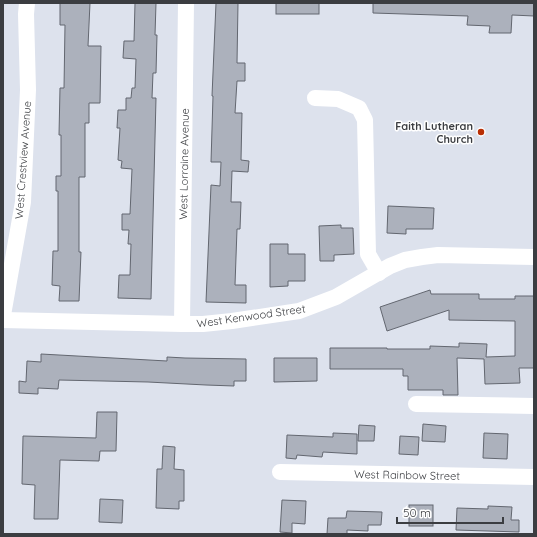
<svg xmlns="http://www.w3.org/2000/svg" width="537" height="537" font-family="Quicksand,sans-serif">
<rect width="100%" height="100%" fill="#dde2ed"/>
<g fill="#acb1bc" stroke="#636770">
<polygon points="60,3 90,3 88,46 101,46 100,103 89,103 89,123 85,123 85,177 79,177 79,252 81,252 79,301 59,301 60,286 52,285 53,251 58,251 58,191 56,191 56,176 61,176 61,135 59,135 60,88 64,88 65,25 60,25"/>
<polygon points="135,3 156,3 155,35 157,35 156,73 153,73 152,98 156,98 151,299 118,298 119,275 130,275 131,244 128,244 129,230 122,230 122,214 130,214 132,169 121,168 122,161 118,160 120,128 117,128 118,110 126,110 126,98 131,98 132,88 135,88 136,59 123,58 124,41 134,41"/>
<polygon points="216,3 238,3 237,63 245,63 245,81 237,81 235,113 242,113 241,160 249,161 248,172 232,171 231,202 241,202 240,229 237,229 235,285 246,285 246,303 206,302 211,185 220,186 221,162 211,162 213,96 212,96"/>
<rect x="276" y="3" width="43" height="11"/>
<polygon points="373,3 534,3 534,16 512,15 511,33 489,33 490,26 467,25 468,16 373,13"/>
<polygon points="388,206 434,208 433,229 406,229 406,234 387,233"/>
<polygon points="341,225 341,228 353,228 354,254 334,255 334,261 320,261 319,226"/>
<polygon points="270,244 288,244 288,254 305,254 305,281 288,281 288,286 270,287"/>
<polygon points="430,290 431,294 479,294 479,299 515,299 515,296 534,296 534,368 519,368 520,383 485,384 484,359 457,358 458,395 443,395 443,390 408,390 408,376 403,376 403,369 330,369 330,348 387,348 387,349 430,349 430,346 459,347 459,343 487,344 486,357 515,356 515,321 449,320 449,310 387,331 380,307"/>
<polygon points="41,354 167,361 167,357 185,358 246,359 246,381 234,381 234,386 206,385 148,382 59,380 58,389 38,388 38,394 19,393 19,381 26,382 27,361 41,362"/>
<polygon points="274,358 317,358 317,381 274,382"/>
<polygon points="97,412 117,412 116,451 100,451 99,461 60,460 58,519 34,519 35,485 22,484 23,436 96,438"/>
<polygon points="423,424 446,426 445,442 422,441"/>
<polygon points="359,425 375,426 374,441 358,441"/>
<polygon points="333,433 357,434 357,454 323,452 322,457 297,455 296,459 286,458 287,435 333,437"/>
<polygon points="484,433 508,434 507,459 483,458"/>
<polygon points="400,436 419,437 418,455 399,454"/>
<polygon points="163,446 175,447 174,469 184,470 184,501 179,501 179,509 156,508 157,469 162,469"/>
<polygon points="100,499 123,500 122,523 99,522"/>
<polygon points="282,500 306,501 305,524 292,523 292,533 280,532"/>
<rect x="409" y="505" width="24" height="21"/>
<polygon points="488,506 512,507 511,520 519,520 519,532 456,530 457,508 488,509"/>
<polygon points="347,511 382,512 381,525 368,525 368,531 347,530 347,534 327,534 328,518 346,518"/>
</g>
<g fill="none" stroke-linecap="round" stroke-linejoin="round">
<g stroke="#fff" stroke-width="16">
<polyline points="315,98 338,99 359,108 365,120 368,254 379,273"/>
<polyline points="3,315 23,202 28,90 26,14 27,3"/>
<polyline points="3,320 182,324 203,324 232,321 299,311 336,297 390,266 405,260 422,257 438,255 534,257"/>
<polyline points="182,324 186,3"/>
<polyline points="416,404 534,406"/>
<polyline points="280,472 534,477"/>
</g>
</g>
<circle fill="#b82e04" stroke="#fff" stroke-width="1.5" cx="481" cy="132" r="4"/>
<g text-anchor="middle" dominant-baseline="central" stroke-width="3" stroke-linejoin="round" paint-order="stroke">
<g font-size="11" font-weight="bold" fill="#3b3d41" stroke="#fff" text-anchor="end">
<text x="473" y="126">Faith Lutheran<tspan x="473" dy="13">Church</tspan></text>
</g>
<g font-size="11" fill="#3b3d41" stroke="#fff">
<text transform="translate(23 160) rotate(-86)">West Crestview Avenue</text>
<text transform="translate(184 164) rotate(-89)">West Lorraine Avenue</text>
<text transform="translate(251 316) rotate(-8)">West Kenwood Street</text>
<text transform="translate(407 475) rotate(1)">West Rainbow Street</text>
</g>
</g>
<rect width="537" height="537" fill="none" stroke="#3b3d41" stroke-width="8"/>
<path d="M397 517v6h106v-6" fill="none" stroke="#3b3d41" stroke-width="2"/>
<text x="403" y="517" font-size="12" fill="#3b3d41" stroke="#ffffff" stroke-width="3" paint-order="stroke">50 m</text>
</svg>
